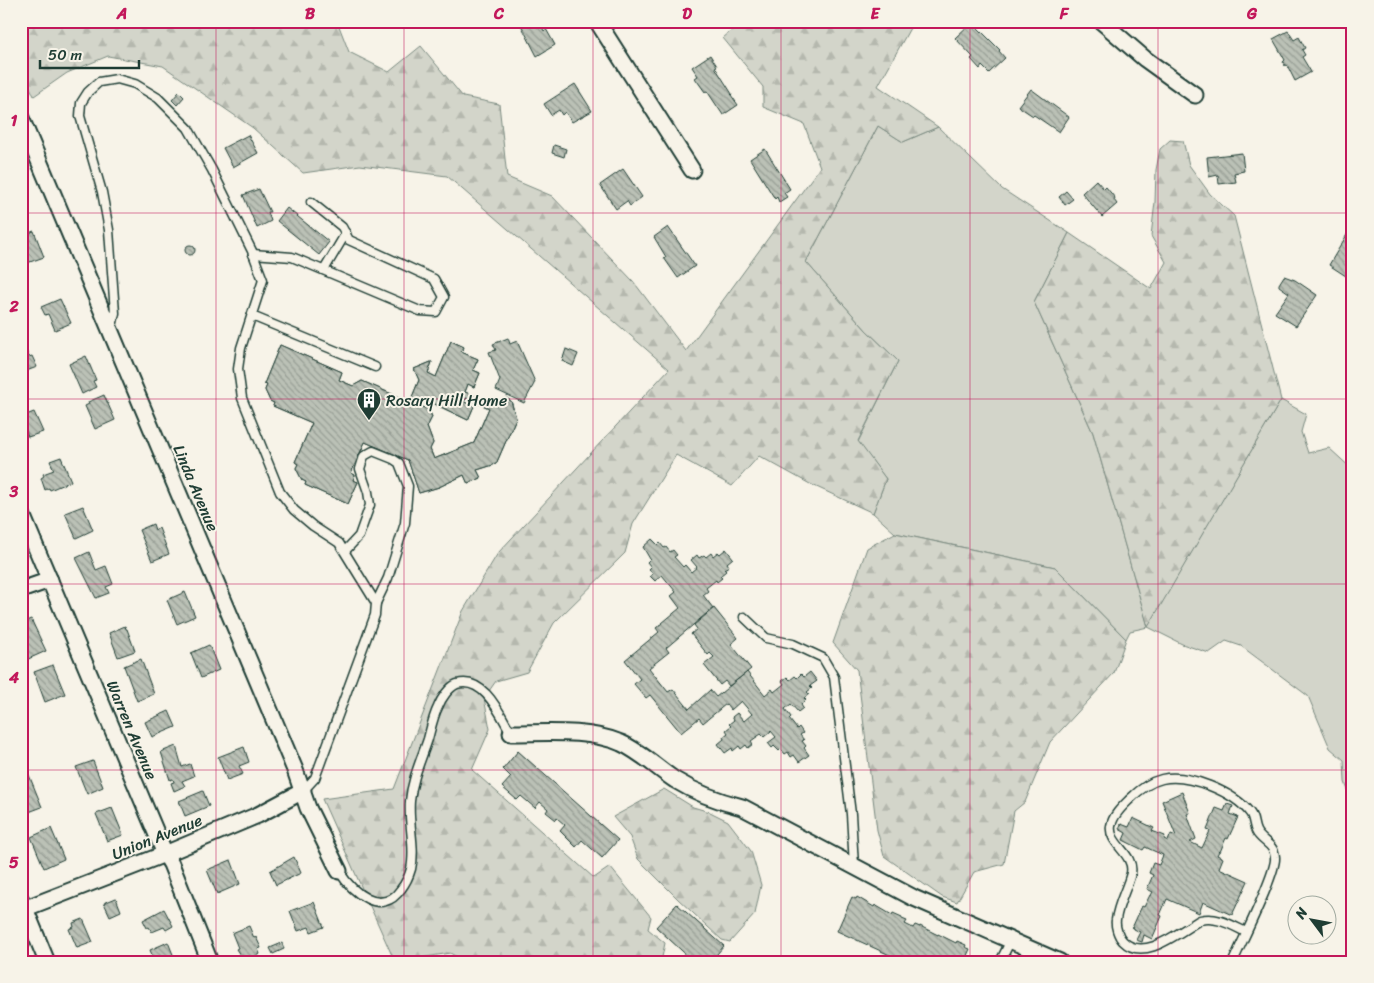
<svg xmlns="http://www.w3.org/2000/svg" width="1374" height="983" font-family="Sriracha,sans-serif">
<defs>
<pattern id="forest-firs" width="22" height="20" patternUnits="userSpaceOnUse" patternTransform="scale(1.25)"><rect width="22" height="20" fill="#d3d5ca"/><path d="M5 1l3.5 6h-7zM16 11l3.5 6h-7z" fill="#b5b8ae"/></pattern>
<pattern id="building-back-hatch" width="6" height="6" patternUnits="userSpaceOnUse" patternTransform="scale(1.25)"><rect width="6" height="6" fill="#bbc1b6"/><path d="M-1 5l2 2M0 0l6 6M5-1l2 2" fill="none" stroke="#979e95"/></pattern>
</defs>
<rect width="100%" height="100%" fill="#f7f3e8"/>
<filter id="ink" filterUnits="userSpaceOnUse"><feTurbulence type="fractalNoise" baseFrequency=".02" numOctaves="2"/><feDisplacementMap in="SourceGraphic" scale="10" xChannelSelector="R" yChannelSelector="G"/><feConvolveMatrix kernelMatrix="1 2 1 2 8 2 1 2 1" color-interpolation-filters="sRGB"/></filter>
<g filter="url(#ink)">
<polygon fill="#d3d5ca" stroke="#79897f" points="878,126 903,142 938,127 1002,189 1069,233 1034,302 1093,433 1148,626 1281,400 1306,414 1301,432 1308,453 1329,448 1353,470 1353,805 1345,782 1344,760 1330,748 1308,696 1241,646 1226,641 1209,653 1182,644 1148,627 1130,631 1126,639 1055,567 895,533 873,513 886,479 858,442 898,361 866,330 806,262"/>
<g fill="url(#forest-firs)" stroke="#79897f">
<polygon points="28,21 337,21 349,52 389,72 421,46 463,97 499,104 507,177 552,196 633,281 686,351 820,167 804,124 763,107 763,87 723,38 743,21 906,21 910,28 878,86 938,127 903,142 878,126 806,262 866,330 898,361 858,441 886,479 873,513 810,484 759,456 732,486 676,455 633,524 625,553 554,623 527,672 496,681 484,698 490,729 472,770 594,878 610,867 651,917 648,929 665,943 661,962 466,962 450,953 395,962 322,799 394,789 463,611 498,553 669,369 447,176 360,165 303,173 253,128 163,66 108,56 67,73 34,96 21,68 21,26"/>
<polygon points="1170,140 1183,141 1189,165 1210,194 1234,216 1281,400 1148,627 1093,433 1034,302 1069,233 1151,289 1166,262 1151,236 1155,202 1156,170 1160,149"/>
<polygon points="895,533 1055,567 1126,639 1114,673 1050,742 1025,802 1014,811 1004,864 974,872 957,902 942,897 884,856 877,830 857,670 833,643 867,548"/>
<polygon points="664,789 693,807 710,812 728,821 751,851 761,885 755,914 730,942 722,940 678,899 638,859 630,837 613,817"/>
</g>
<g fill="url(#building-back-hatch)" stroke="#1f3d34" fill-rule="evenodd">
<polygon points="519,21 539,21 544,31 546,29 555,45 537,56"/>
<polygon points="664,21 687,21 684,23 683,21 669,30"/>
<polygon points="972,22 1000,50 999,51 1005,58 989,73 982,66 980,69 971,59 973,57 955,38"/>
<polygon points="1288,31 1294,40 1299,37 1305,48 1302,50 1305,55 1302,57 1311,72 1295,81 1287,65 1285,66 1283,62 1285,60 1273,39"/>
<polygon points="710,55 717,66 715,67 732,94 731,95 738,105 723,115 707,91 705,92 695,78 698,76 692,67"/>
<polygon points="575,84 592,111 572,122 565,112 562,115 559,110 551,115 544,104"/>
<polygon points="1031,89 1069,117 1059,132 1034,115 1033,116 1018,106"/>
<polygon points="179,92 184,97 177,105 172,100"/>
<polygon points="248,135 258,153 233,167 223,148"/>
<polygon points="554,145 566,149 564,157 552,153"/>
<polygon points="765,149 790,189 784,193 787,197 779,202 777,197 775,199 750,159"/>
<polygon points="1242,153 1244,171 1234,173 1236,182 1219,184 1218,175 1209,177 1207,157"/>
<polygon points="623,169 642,197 630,206 627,201 616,209 600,185"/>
<polygon points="1096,180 1104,189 1106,187 1115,198 1114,200 1117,204 1102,217 1082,193"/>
<polygon points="259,189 270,212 268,212 271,221 257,228 243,195"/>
<polygon points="1066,191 1073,199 1065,205 1059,197"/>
<polygon points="287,208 329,242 319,255 277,221"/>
<polygon points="668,227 695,266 678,278 664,258 666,257 654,237"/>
<polygon points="34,231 44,257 27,263 21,248 21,236"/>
<polygon points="1348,233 1353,235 1353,273 1349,278 1329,265"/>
<circle cx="190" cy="250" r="5"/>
<polygon points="1284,276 1295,280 1317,295 1296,326 1275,313 1289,293 1279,286 1279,284"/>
<polygon points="60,299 71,323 55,330 48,314 45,315 41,307"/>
<polygon points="508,338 510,344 517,341 535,382 524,403 496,390 500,380 489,352 496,350 493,344"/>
<polygon points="21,340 29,357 32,356 37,367 21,373"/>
<path d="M451,341L464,347L461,352L478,359L473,370L480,373L474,387L468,384L465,392L494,404L506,398L511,401L516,418L496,464L477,470L481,478L468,484L464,475L439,487L419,493L408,460L365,442L351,473L355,475L353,480L358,482L348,504L305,485L306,482L302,480L296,468L298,464L295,462L312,423L273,406L274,403L270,401L265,390L267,385L264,384L280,345L342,372L339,380L353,386L362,381L410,402L419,380L414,369L431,362H432L428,373L436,377ZM422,398L468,420L474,406L464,402L466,398L489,408L474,443L434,459L430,449L433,443L427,427L432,417L429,410L419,405Z"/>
<path d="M451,341L464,347L461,352L478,359L473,370L480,373L474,387L468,384L465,392L494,404L506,398L511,401L516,418L496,464L477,470L481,478L468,484L464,475L439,487L419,493L408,460L365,442L351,473L355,475L353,480L358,482L348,504L305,485L306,482L302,480L296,468L298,464L295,462L312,423L273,406L274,403L270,401L265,390L267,385L264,384L280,345L342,372L339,380L353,386L362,381L410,402L419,380L414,369L431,362H432L428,373L436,377ZM422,398L468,420L474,406L464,402L466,398L489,408L474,443L434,459L430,449L433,443L427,427L432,417L429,410L419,405Z"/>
<polygon points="566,349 578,354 573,366 562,361"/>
<polygon points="86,356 96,380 93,381 96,387 82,394 69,364"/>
<polygon points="104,395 115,420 95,429 85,406 89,404 88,402"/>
<polygon points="34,412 43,432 28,437 21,417"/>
<polygon points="61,457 71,481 50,490 49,488 45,490 41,478 44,476 43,474 54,470 50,461"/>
<polygon points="83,506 93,530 76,538 65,513"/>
<polygon points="153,524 155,530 159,528 169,554 152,561 139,530"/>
<polygon points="652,539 658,545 660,543 664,548 666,547 670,552 673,550 677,555 674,557 683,567 685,565 691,572 697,567 691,560 697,555 699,558 704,555 706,557 711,553 713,556 718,552 720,554 726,549 733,558 727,563 729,566 724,569 726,571 720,576 722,578 717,582 716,580 706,588 708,591 703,595 713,608 666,648 669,652 649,668 668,692 673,689 689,709 710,690 716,697 747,672 765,695 772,689 774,692 784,684 782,681 787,677 790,680 795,676 797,678 801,674 804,677 810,672 817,681 810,686 812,688 807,692 809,694 804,698 806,700 801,705 803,708 798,712 791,704 785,709 791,717 789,719 797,729 799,727 803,733 800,735 804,740 802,741 806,746 804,748 809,755 799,762 794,755 791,757 788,752 785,754 781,749 779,751 774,746 772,748 768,743 776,737 771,731 764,737 761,734 751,741 753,744 748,748 746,745 741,749 739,746 733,751 732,748 725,753 718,744 724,739 723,737 728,733 726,730 731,726 729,724 734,720 732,717 737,713 744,721 752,714 741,701 731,710 726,704 703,723 699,718 681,733 650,695 646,698 634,684 640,679 625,660 659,632 656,628 680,608 671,596 676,592 662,575 655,581 650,576 653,574 649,569 651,567 647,562 650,559 643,547"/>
<polygon points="89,552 96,570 106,566 113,584 106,587 109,593 96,598 76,558"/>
<polygon points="185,592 195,616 177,624 167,600"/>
<polygon points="714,608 738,638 731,644 751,669 729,686 725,681 720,685 704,665 714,657 710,653 708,655 691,634 697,629 694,625"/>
<polygon points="31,619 46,651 26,660 21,649 21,623"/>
<polygon points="125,626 126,629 127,629 135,651 118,657 109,633"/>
<polygon points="209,645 219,670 201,678 191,653"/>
<polygon points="141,659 154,694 137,701 124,666"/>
<polygon points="53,665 65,694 45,702 34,672"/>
<polygon points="169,711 176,727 152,737 145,722"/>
<polygon points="176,746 182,767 190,764 194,776 182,781 185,786 174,791 171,783 174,782 173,779 170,780 161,752"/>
<polygon points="244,747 249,762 239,766 243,774 227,780 218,757"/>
<polygon points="518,751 618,840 602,858 582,840 576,847 560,831 565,825 557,818 556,820 546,812 548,809 540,802 535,808 521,796 517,800 502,787 511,777 503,769"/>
<polygon points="93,761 103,787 87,794 76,767"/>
<polygon points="29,775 42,807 21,815 21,778"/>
<polygon points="203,791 209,806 185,816 179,801"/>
<polygon points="1182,792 1190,813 1187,814 1196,839 1190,842 1202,848 1210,831 1207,830 1216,808 1224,811 1227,804 1233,806 1230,814 1238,817 1228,839 1226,838 1220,852 1219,851 1217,855 1223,858 1219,868 1248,881 1232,915 1203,902 1199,913 1167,899 1160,915 1162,916 1152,939 1144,935 1142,942 1136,940 1140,932 1132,928 1142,906 1144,907 1150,895 1151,895 1153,892 1147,889 1153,875 1149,873 1153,863 1159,865 1163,855 1145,847 1143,850 1123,840 1126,833 1119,829 1121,824 1129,827 1133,818 1154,828 1152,831 1165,836 1164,839 1168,841 1171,834 1176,836 1162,801"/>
<polygon points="112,808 123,835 107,841 96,814"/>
<polygon points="51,828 64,859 44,868 31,837"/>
<polygon points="294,857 301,873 276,885 270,871"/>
<polygon points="231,860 240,884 217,894 207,870"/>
<polygon points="852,897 856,899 857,897 874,907 875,905 892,915 893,913 902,917 902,919 907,921 905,924 913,928 915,925 920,927 920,926 938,935 938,934 956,943 957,941 966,945 965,947 970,949 964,962 905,962 837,931"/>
<polygon points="116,898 121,911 110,916 104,903"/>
<polygon points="314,902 324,927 311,932 309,927 298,931 290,911"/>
<polygon points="677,904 724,946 710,962 694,962 656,927"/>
<polygon points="164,909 173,926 166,930 164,927 152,932 149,927 147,928 143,920"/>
<polygon points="83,919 93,942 77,948 69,929 74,927 73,923"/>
<polygon points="249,926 254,938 256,937 261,948 258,949 260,954 244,961 236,949 238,948 232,933"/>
<polygon points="168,942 176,962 155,962 150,950"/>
<polygon points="282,943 284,949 273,954 270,948"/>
</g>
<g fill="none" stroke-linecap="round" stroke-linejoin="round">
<defs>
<g id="service">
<polyline points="253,254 292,257 420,311 436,312 444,297 434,279 349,240 342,227 311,202"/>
<polyline points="324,270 346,233"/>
<polyline points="252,316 375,367"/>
<polyline points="112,327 115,313 109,230 102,192 80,116 81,103 88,92 99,82 117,79 135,84 158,98 188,128 212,170 252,251 263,280 241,348 238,369 242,398 280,492 294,510 313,526 339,543 376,603 375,615 315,778 303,791"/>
<polyline points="345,551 359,536 370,505 368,492 360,469 364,456 373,451 393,459 399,463 408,486 405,523 388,578 376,603"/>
<polyline points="744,617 766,638 793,644 823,658 834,677 851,814 854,866"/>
<path d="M339,871C352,892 381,918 401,889C405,884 409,876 411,869C416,847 408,824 410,801C412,779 421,760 428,739C431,728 433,717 438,707C441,699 449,687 457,684C484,676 500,714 511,733"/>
<polyline points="1000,962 1011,940"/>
<path d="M1233,962C1241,943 1277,872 1275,857C1274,843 1261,842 1256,831C1253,825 1254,818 1250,813C1234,792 1188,773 1162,779C1149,782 1139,790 1130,799C1123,806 1113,815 1111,826C1108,844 1135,854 1131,873C1127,889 1118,903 1116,920C1115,926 1118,936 1123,941C1144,963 1180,931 1200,920C1217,916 1231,925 1246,932"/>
</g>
<g id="minor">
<polyline points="597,21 692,170"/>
<polyline points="1101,21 1145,59 1195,95"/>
<polyline points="21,118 295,770 308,808 339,871"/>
<polyline points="21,512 165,854 171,864 210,962"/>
<polyline points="21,590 50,580"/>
<path d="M511,733C547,733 587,729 621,743C641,752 657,768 675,780C696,793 718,801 742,807L914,898L1060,962"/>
<polyline points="22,901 47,962"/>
<polyline points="21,910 165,854 258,815 303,791"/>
</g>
</defs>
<use href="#service" stroke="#1f3d34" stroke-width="11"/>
<use href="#minor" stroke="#1f3d34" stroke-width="19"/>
<use href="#service" stroke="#f7f3e8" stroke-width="8"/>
<use href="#minor" stroke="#f7f3e8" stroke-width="15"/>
</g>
</g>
<path fill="none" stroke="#c2185b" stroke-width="1" stroke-opacity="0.55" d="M216,21V962M404,21V962M593,21V962M781,21V962M970,21V962M1158,21V962M21,213H1353M21,399H1353M21,584H1353M21,770H1353"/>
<defs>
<symbol id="building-pin" viewBox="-11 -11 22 30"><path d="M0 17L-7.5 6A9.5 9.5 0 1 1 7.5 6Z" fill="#1f3d34" stroke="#f7f3e8"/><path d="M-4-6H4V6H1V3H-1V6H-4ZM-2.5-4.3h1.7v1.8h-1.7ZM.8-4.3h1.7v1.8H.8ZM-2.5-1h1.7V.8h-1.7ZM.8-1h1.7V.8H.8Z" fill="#fff"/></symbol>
</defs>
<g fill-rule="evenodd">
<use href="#building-pin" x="355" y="386" width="28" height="38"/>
</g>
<g text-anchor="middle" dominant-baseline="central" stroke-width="4" stroke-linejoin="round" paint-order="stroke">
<g font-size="16" fill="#1f3d34" stroke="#f7f3e8" text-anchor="start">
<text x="386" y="400">Rosary Hill Home</text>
</g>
<g font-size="16" fill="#1f3d34" stroke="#f7f3e8">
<text transform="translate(196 488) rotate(67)">Linda Avenue</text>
<text transform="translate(132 730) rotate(67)">Warren Avenue</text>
<text transform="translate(157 837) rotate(-22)">Union Avenue</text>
</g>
</g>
<rect width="1374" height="983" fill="none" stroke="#f7f3e8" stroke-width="55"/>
<g transform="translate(1312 920) rotate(302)"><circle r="24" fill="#f7f3e8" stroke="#a1aaa0"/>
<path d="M0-4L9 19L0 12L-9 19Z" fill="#1f3d34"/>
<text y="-8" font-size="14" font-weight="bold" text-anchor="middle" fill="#1f3d34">N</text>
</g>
<path d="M40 60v8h99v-8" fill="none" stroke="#1f3d34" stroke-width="2.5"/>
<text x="48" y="60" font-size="15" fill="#1f3d34" stroke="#f7f3e8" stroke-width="4" paint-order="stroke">50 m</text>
<rect x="28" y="28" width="1318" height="928" fill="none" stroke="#c2185b" stroke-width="2"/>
<g font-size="16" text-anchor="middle" font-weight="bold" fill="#c2185b">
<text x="122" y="19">A</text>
<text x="310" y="19">B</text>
<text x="499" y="19">C</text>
<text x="687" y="19">D</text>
<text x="875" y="19">E</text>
<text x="1064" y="19">F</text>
<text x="1252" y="19">G</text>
<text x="14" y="126">1</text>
<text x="14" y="312">2</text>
<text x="14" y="497">3</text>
<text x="14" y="683">4</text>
<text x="14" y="868">5</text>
</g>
</svg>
